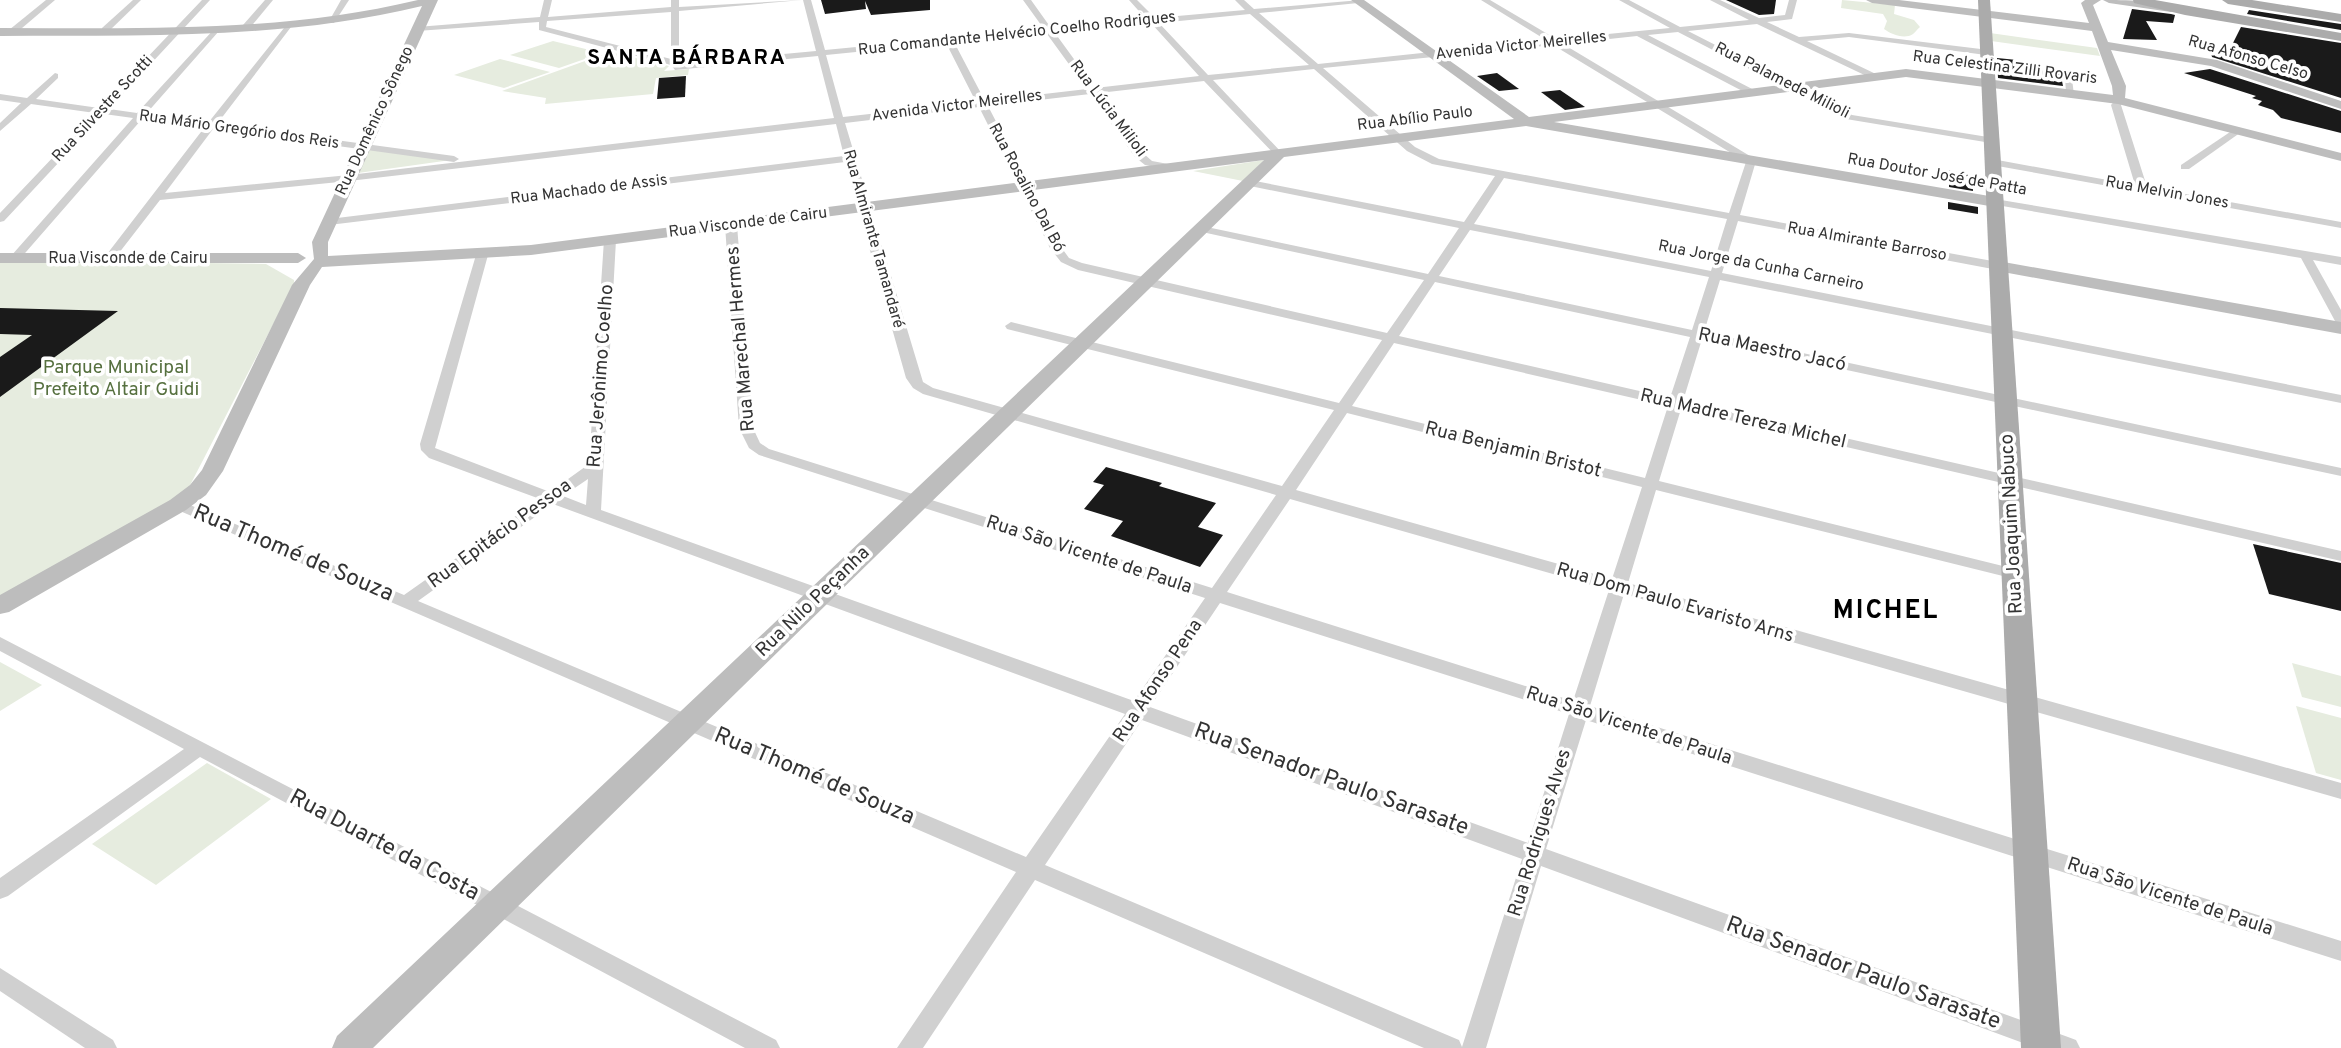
<svg xmlns="http://www.w3.org/2000/svg" width="2341" height="1048" font-family="Overpass,sans-serif">
<rect width="100%" height="100%" fill="#fff"/>
<g fill="#e6ecdf">
<path d="M1842,0L1895,5L1894,14L1914,20L1920,27C1917,29 1916,32 1913,34C1904,40 1891,34 1884,29L1887,21L1883,14L1841,8Z"/>
<polygon points="1990,33 2097,48 2100,56 1991,41"/>
<polygon points="553,41 602,53 559,68 510,55"/>
<polygon points="610,52 669,66 664,71 689,69 688,75 656,78 653,94 545,104 546,98 502,91"/>
<polygon points="500,59 550,72 504,88 454,75"/>
<polygon points="370,149 451,160 358,173"/>
<polygon points="1264,160 1243,181 1193,171"/>
<polygon points="0,260 266,264 294,280 294,284 186,493 0,599"/>
<polygon points="0,662 42,685 0,711"/>
<polygon points="2292,663 2341,676 2341,707 2302,697"/>
<polygon points="2296,706 2341,718 2341,780 2316,773"/>
<polygon points="207,763 271,799 156,885 92,844"/>
</g>
<g fill="#1a1a1a">
<polygon points="821,0 930,0 930,10 871,15 865,1 866,9 825,14"/>
<polygon points="1726,0 1776,0 1774,14 1759,15"/>
<polygon points="2132,9 2171,14 2175,15 2173,23 2146,21 2157,40 2123,39"/>
<polygon points="2249,10 2341,24 2341,30 2247,14"/>
<polygon points="2241,27 2341,43 2341,98 2212,57 2210,48 2230,49"/>
<polygon points="1997,58 2017,60 2018,65 2060,71 2063,86 1998,78"/>
<polygon points="2210,69 2341,111 2341,133 2281,118 2273,110 2258,105 2262,101 2252,98 2256,96 2184,73"/>
<polygon points="1497,73 1519,89 1499,91 1477,76"/>
<polygon points="686,76 685,97 657,99 659,78"/>
<polygon points="1560,90 1585,107 1565,110 1541,92"/>
<polygon points="1949,170 1972,176 1973,191 1949,187"/>
<polygon points="1948,202 1978,207 1978,214 1948,209"/>
<polygon points="0,308 118,311 0,397 0,357 32,335 0,334"/>
<polygon points="1106,467 1162,483 1159,486 1216,503 1198,527 1223,535 1200,567 1111,536 1123,521 1084,509 1104,485 1093,482"/>
<polygon points="2253,544 2341,563 2341,611 2269,594"/>
</g>
<g fill="none" stroke-linecap="round" stroke-linejoin="round">
<g fill="#d0d0d0" fill-rule="evenodd">
<polygon points="46,0 55,0 15,34 9,34 9,30"/>
<polygon points="133,0 141,0 108,32 102,32 102,28"/>
<path d="M202,0H210L109,109L137,113L216,27L219,31L146,114L208,123L288,23L291,27L217,124L454,156L459,159L454,162L213,129L165,193L349,175L834,118L818,56L675,70L671,65L539,30V22L417,31L413,29L417,27L540,17L544,0H552L548,17L671,7V0H679V7L802,0L679,11V64L816,51L803,0H811L825,50L1044,29L1023,0H1031L1051,28L1146,19L1129,0H1137L1155,18L1245,10L1235,0H1244L1254,9L1361,0L1358,3L1259,13L1318,64L1546,40L1481,0H1490L1556,39L1670,28L1619,0H1629L1680,27L1749,20L1710,0H1720L1759,18L1785,15L1789,0H1797L1792,19L1767,22L1799,37L1849,33L1989,50L1990,52L1986,55L1849,37L1807,41L1878,75L1879,77L1875,80L1757,24L1688,31L1852,115L1994,138L1996,140L1991,143L1846,119L1678,32L1648,35L1756,91V95H1750L1637,36L1563,44L1755,159L1756,161L1740,215L1998,262L2004,266L1998,270L1738,221L1722,273L2341,395V403L1720,280L1704,332L2341,468V476L1702,339L1683,401L2341,551V561L1681,409L1659,481L2015,569L2023,574L2015,579L1656,490L1628,583L2341,783V799L1624,594L1590,706L2341,941V961L1586,720L1546,849L2068,1037L2076,1040L2080,1048H2037L1541,866L1486,1048H1424L1035,880L923,1048H897L1016,872L173,508L170,505L173,502H183L404,595L540,499L429,458L421,450L420,444L476,255L482,252L488,255L435,448L550,492L589,464L604,240L610,237L616,240L601,510L1134,701L1205,598L759,455L749,448L739,428L725,225L731,222L737,225L753,428L760,443L769,449L1212,588L1276,495L923,394L913,388L906,378L845,162L329,225L323,222L329,219L844,156L836,124L349,181L160,200L112,262H104V258L204,128L142,119L19,260H11V256L133,118L104,114L4,221L0,222V213L95,113L31,104L0,131V123L21,103L0,100V94L27,98L55,73L58,74V78L36,99L99,108ZM671,12V59L546,27L547,21ZM1250,14L1309,65L1208,75L1159,23ZM1151,23L1199,76L1095,88L1055,33ZM1047,34L1087,89L985,101L954,42ZM946,43L976,102L843,117L826,55ZM1553,45L1746,162L1729,213L1439,159L1415,147L1323,68ZM1314,69L1407,151L1432,164L1495,176L1464,222L1250,180L1245,183L1250,186L1459,228L1428,274L1202,226L1196,229L1202,232L1424,280L1387,333L1082,263L1069,258L1061,247L988,106L1090,94L1135,157L1145,165L1175,171L1180,168L1179,166L1152,161L1143,153L1099,93L1204,81L1278,158L1283,155L1282,153L1213,80ZM979,107L1050,248L1061,262L1078,270L1382,340L1339,403L1011,322L1005,326L1007,329L1334,410L1282,486L933,388L923,382L845,123ZM1504,178L1727,219L1711,271L1474,224ZM1470,230L1709,277L1692,330L1439,276ZM1435,282L1690,337L1670,398L1399,336ZM1394,343L1668,406L1645,478L1352,406ZM1347,413L1642,487L1612,579L1296,490ZM588,479L586,505L563,496ZM1290,499L1609,590L1573,701L1227,592ZM553,504L1125,714L1026,857L418,601ZM1220,603L1569,714L1528,843L1150,707ZM1142,720L1522,859L1462,1047L1459,1040L1045,865Z"/>
<polygon points="265,0 273,0 249,29 243,29 243,25"/>
<polygon points="341,0 349,0 334,23 328,23"/>
<polygon points="2065,77 2072,79 2074,95 2066,93"/>
<polygon points="2118,97 2123,100 2121,105 2147,187 2341,222 2341,228 1992,165 1987,162 1992,159 2135,185 2111,105"/>
<polygon points="2236,128 2244,130 2189,169 2181,169 2181,165"/>
<polygon points="1995,199 2341,257 2341,265 2313,260 2341,310 2341,325 2335,321 2301,258 1991,204 1991,200"/>
<polygon points="0,637 776,1040 780,1048 745,1048 200,757 8,896 0,899 0,878 184,749 0,651"/>
<polygon points="0,968 113,1040 117,1048 85,1048 0,991"/>
</g>
<g fill="#bdbdbd" fill-rule="evenodd">
<path d="M418,0H438L328,242V256L531,245L1514,119L1351,0H1364L1529,117L1906,69L2113,95L2112,86L2092,31L1872,3L1866,0H1899L2089,23L2081,3L2085,0H2101L2093,5L2108,42L2217,60L2341,101V109L2211,66L2111,50L2126,86L2125,98L2341,153V161L2118,104L1906,77L1554,122L1995,197L2001,199L2003,202L2001,205L1995,207L1526,126L1284,157L373,1048H332L337,1036L1264,160L531,255L322,267L310,285L223,471L206,495L186,510L9,612L0,614V595L170,500L190,485L202,470L292,285L314,259L312,242L422,6C283,40 142,35 0,36V28C140,28 281,33 418,0Z"/>
<path d="M2103,0C2123,0 2162,0 2177,9L2171,12L2109,3Z"/>
<polygon points="0,253 298,253 306,258 298,263 0,263"/>
<polygon points="1998,261 2341,322 2341,334 1992,270 1989,266 1992,262"/>
</g>
<g fill="#ababab" fill-rule="evenodd">
<polygon points="1978,0 1990,0 2061,1048 2021,1048"/>
<polygon points="2133,0 2155,0 2341,33 2341,41 2185,15 2134,3"/>
<polygon points="2222,0 2252,0 2341,14 2341,22 2228,4"/>
</g>
</g>
<g text-anchor="middle" dominant-baseline="central" stroke-width="7" stroke-linejoin="round" paint-order="stroke">
<g font-size="16" fill="#333" stroke="#fff">
<text transform="translate(1017 34) rotate(-6)">Rua Comandante Helvécio Coelho Rodrigues</text>
<text transform="translate(1521 46) rotate(-6)">Avenida Victor Meirelles</text>
<text transform="translate(2248 58) rotate(16)">Rua Afonso Celso</text>
<text transform="translate(2005 68) rotate(7)">Rua Celestina Zilli Rovaris</text>
<text transform="translate(1782 81) rotate(27)">Rua Palamede Milioli</text>
<text transform="translate(957 106) rotate(-7)">Avenida Victor Meirelles</text>
<text transform="translate(103 109) rotate(-47)">Rua Silvestre Scotti</text>
<text transform="translate(1108 109) rotate(53)">Rua Lúcia Milioli</text>
<text transform="translate(1415 119) rotate(-7)">Rua Abílio Paulo</text>
<text transform="translate(375 121) rotate(-65)">Rua Domênico Sônego</text>
<text transform="translate(239 130) rotate(8)">Rua Mário Gregório dos Reis</text>
<text transform="translate(1937 175) rotate(10)">Rua Doutor José de Patta</text>
<text transform="translate(1026 188) rotate(62)">Rua Rosalino Dal Bó</text>
<text transform="translate(589 190) rotate(-7)">Rua Machado de Assis</text>
<text transform="translate(2167 193) rotate(10)">Rua Melvin Jones</text>
<text transform="translate(748 223) rotate(-7)">Rua Visconde de Cairu</text>
<text transform="translate(873 239) rotate(74)">Rua Almirante Tamandaré</text>
<text transform="translate(1867 242) rotate(10)">Rua Almirante Barroso</text>
<text x="128" y="259">Rua Visconde de Cairu</text>
<text transform="translate(1761 266) rotate(11)">Rua Jorge da Cunha Carneiro</text>
</g>
<g font-size="19" fill="#333" stroke="#fff">
<text transform="translate(741 339) rotate(-95)">Rua Marechal Hermes</text>
<text transform="translate(1772 350) rotate(12)">Rua Maestro Jacó</text>
<text transform="translate(601 376) rotate(-86)">Rua Jerônimo Coelho</text>
<text transform="translate(1743 419) rotate(13)">Rua Madre Tereza Michel</text>
<text transform="translate(1513 450) rotate(14)">Rua Benjamin Bristot</text>
<text transform="translate(2012 524) rotate(-93)">Rua Joaquim Nabuco</text>
<text transform="translate(500 534) rotate(-36)">Rua Epitácio Pessoa</text>
<text transform="translate(1089 555) rotate(18)">Rua São Vicente de Paula</text>
<text transform="translate(813 602) rotate(-44)">Rua Nilo Peçanha</text>
<text transform="translate(1675 603) rotate(16)">Rua Dom Paulo Evaristo Arns</text>
<text transform="translate(1158 681) rotate(-56)">Rua Afonso Pena</text>
<text transform="translate(1629 726) rotate(18)">Rua São Vicente de Paula</text>
<text transform="translate(1540 833) rotate(-73)">Rua Rodrigues Alves</text>
<text transform="translate(2170 897) rotate(18)">Rua São Vicente de Paula</text>
</g>
<g font-size="19" fill="#56703f" stroke="#fff">
<text x="116" y="368">Parque Municipal<tspan x="116" dy="22">Prefeito Altair Guidi</tspan></text>
</g>
<g font-size="21" font-weight="bold" letter-spacing="2" fill="#000" stroke="#fff">
<text x="687" y="58">SANTA BÁRBARA</text>
</g>
<g font-size="23" fill="#333" stroke="#fff">
<text transform="translate(293 554) rotate(23)">Rua Thomé de Souza</text>
<text transform="translate(814 777) rotate(23)">Rua Thomé de Souza</text>
<text transform="translate(1331 780) rotate(20)">Rua Senador Paulo Sarasate</text>
<text transform="translate(384 846) rotate(28)">Rua Duarte da Costa</text>
<text transform="translate(1863 974) rotate(20)">Rua Senador Paulo Sarasate</text>
</g>
<g font-size="26" font-weight="bold" letter-spacing="2" fill="#000" stroke="#fff">
<text x="1886" y="611">MICHEL</text>
</g>
</g>
</svg>
